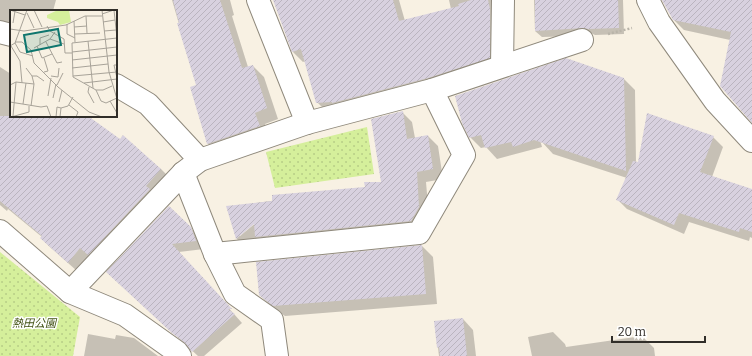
<svg xmlns="http://www.w3.org/2000/svg" width="752" height="356" font-family="Bitter,'Noto Sans JP',serif">
<defs>
<pattern id="grass-dots" width="8" height="8" patternUnits="userSpaceOnUse"><rect width="8" height="8" fill="#d5ef9b"/><path d="M2 2h.1M6 6h.1" fill="none" stroke="#b7cd86" stroke-width="1.8" stroke-linecap="round"/></pattern>
<pattern id="building-hatch" width="6" height="6" patternUnits="userSpaceOnUse"><rect width="6" height="6" fill="#d8d1df"/><path d="M-1 1l2-2M0 6l6-6M5 7l2-2" fill="none" stroke="#bab4bf"/></pattern>
</defs>
<rect width="100%" height="100%" fill="#f8f1e3"/>
<g fill="url(#grass-dots)">
<polygon points="367,127 374,174 275,188 266,152"/>
<polygon points="0,252 80,317 73,356 0,356"/>
</g>
<g fill="#0003" fill-rule="evenodd">
<polygon points="0,0 56,0 53,11 11,11 11,28 0,32"/>
<polygon points="172,0 230,0 234,15 232,16 248,67 253,66 264,77 278,119 265,124 270,137 219,155 208,144 191,88 197,86"/>
<polygon points="274,0 399,0 405,21 451,9 449,0 500,0 499,68 327,112 317,102 305,61 303,62 293,52"/>
<polygon points="534,0 623,0 624,34 595,35 591,33 579,36 542,37 535,31"/>
<polygon points="670,0 752,0 752,121 730,40 684,30 673,19"/>
<polygon points="0,67 11,74 11,116 86,116 161,169 170,178 77,271 50,247 41,238 42,237 8,209 7,211 0,205"/>
<polygon points="624,79 635,90 636,163 713,137 723,147 712,177 752,190 752,238 750,237 749,241 689,222 684,234 627,209 618,200 627,178 553,154 542,142"/>
<polygon points="525,88 542,147 497,159 486,147 481,148 470,137"/>
<path d="M402,112L412,122L415,138L428,136L438,146L443,179L426,182L429,217L421,231L246,248L237,239L227,207L366,188L382,183ZM257,220L258,221L240,236V234Z"/>
<polygon points="190,228 199,236 204,249 179,252 242,323 204,356 198,356 116,280"/>
<polygon points="422,246 433,257 437,304 285,316 271,306 260,295"/>
<polygon points="463,319 473,330 476,356 439,356 435,322"/>
<polygon points="553,332 565,344 566,347 642,336 654,348 655,356 532,356 528,337"/>
<polygon points="88,334 115,339 116,335 134,338 158,356 84,356"/>
</g>
<g fill="url(#building-hatch)">
<polygon points="173,0 220,0 242,68 253,65 267,108 255,113 260,126 207,144 190,87 196,85 177,23 179,23"/>
<polygon points="273,0 393,0 399,21 459,6 458,4 471,0 488,0 490,9 490,58 428,78 332,103 332,102 316,103 301,49 292,52"/>
<polygon points="535,0 618,0 619,28 588,29 584,28 535,31"/>
<polygon points="662,0 752,0 752,123 720,86 731,32 673,20"/>
<polygon points="566,58 624,78 626,171 534,140 513,147 511,142 485,148 481,135 469,138 462,123 455,96"/>
<polygon points="403,111 407,139 428,135 433,169 417,172 419,207 411,221 255,237 254,224 236,239 226,206 272,201 272,195 365,187 364,182 381,182 371,119"/>
<polygon points="647,113 714,136 700,172 752,189 752,232 740,228 739,232 679,213 674,225 616,200 633,161 638,162"/>
<polygon points="0,116 88,116 120,139 123,135 161,169 146,186 150,189 88,255 80,248 68,263 40,238 42,236 0,201"/>
<polygon points="169,206 191,227 196,241 172,244 232,309 228,309 235,314 192,352 184,342 172,333 106,272"/>
<polygon points="422,245 426,294 273,306 259,295 256,262"/>
<polygon points="463,318 467,356 440,356 439,347 437,348 434,321"/>
</g>
<g fill="none" stroke-linecap="round" stroke-linejoin="round">
<defs>
<g id="minor">
<polyline points="258,0 307,123"/>
<polyline points="648,0 659,22 715,101 752,141"/>
<polyline points="0,32 11,35"/>
<polyline points="502,66 503,0"/>
<polyline points="116,85 148,104 200,160"/>
<polyline points="183,173 215,254 235,294 272,320 277,356"/>
<polyline points="0,231 70,292 125,315 177,352 180,356"/>
<polyline points="215,254 419,233 464,155 432,90"/>
<polyline points="70,292 183,173 200,160 307,123 432,90 582,40"/>
</g>
</defs>
<use href="#minor" stroke="#8f897c" stroke-width="24"/>
<polyline stroke="#b9b4a9" stroke-width="2.5" stroke-dasharray="2 2" stroke-linecap="butt" points="608,34 632,28"/>
<use href="#minor" stroke="#fff" stroke-width="22"/>
</g>
<g text-anchor="middle" dominant-baseline="central" stroke-width="3" stroke-linejoin="round" paint-order="stroke">
<g font-size="11" font-style="italic" fill="#435316" stroke="#fff">
<text x="34" y="323">熱田公園</text>
</g>
</g>
<g transform="translate(10 10)">
<rect width="107" height="107" fill="#f8f1e3"/>
<path d="M48,0H59L61,12L50,15L48,12L37,8V5Z" fill="#d5ef9b"/>
<path fill="none" stroke="#a8a399" stroke-width="1" d="M0,0L15,5M24,0L32,17M92,0L99,62L107,89M104,0L107,28M17,3L24,18M92,4L104,0M76,6L77,23M64,11L65,32M93,12L105,10M3,13L5,1M57,14V24L65,28M37,16L40,21L54,29L55,43H62M64,17L77,16M0,19L14,21L56,15L75,6H92M94,21L106,20M65,24L90,23M40,29L54,34M78,31L83,78M5,32H12L21,40L24,53L48,77L79,102L92,107M36,32L47,53L52,52M5,33L10,42L23,46M30,35V28L39,25M0,36L5,33L17,0M1,36L10,51L12,73M27,36L32,48L42,44M24,38L40,29L45,22M62,42L107,37M62,50L107,45M107,55H104L107,68M16,58L22,66L24,74M62,58L98,54M34,62L38,61L34,48M22,66H27L34,71M41,66L48,67L49,58M63,66L107,62M74,73L107,69M0,75L6,72L24,74L21,96M47,75L53,63M102,76L93,80H86L63,67L62,33L107,28M79,77L78,82L84,93M86,80L91,91L96,93L107,88M38,86L41,68M43,88L46,74M100,91L107,103M0,92L31,97L37,96L41,107M49,92L52,80M13,94L16,73M59,95L68,102L66,107M3,106L6,72M1,107L19,102V96M46,107L47,97L51,98M50,107L51,98L58,96L63,87"/>
<path fill="#0f766e" fill-opacity="0.15" stroke="#0f766e" stroke-width="2" d="M48,19L51,35L17,42L14,25Z"/>
<rect width="107" height="107" fill="none" stroke="#312e29" stroke-width="2"/>
</g>
<path d="M612 336v6h93v-6" fill="none" stroke="#312e29" stroke-width="2"/>
<text x="618" y="336" font-size="12" fill="#312e29" stroke="#ffffff" stroke-width="3" paint-order="stroke">20 m</text>
</svg>
